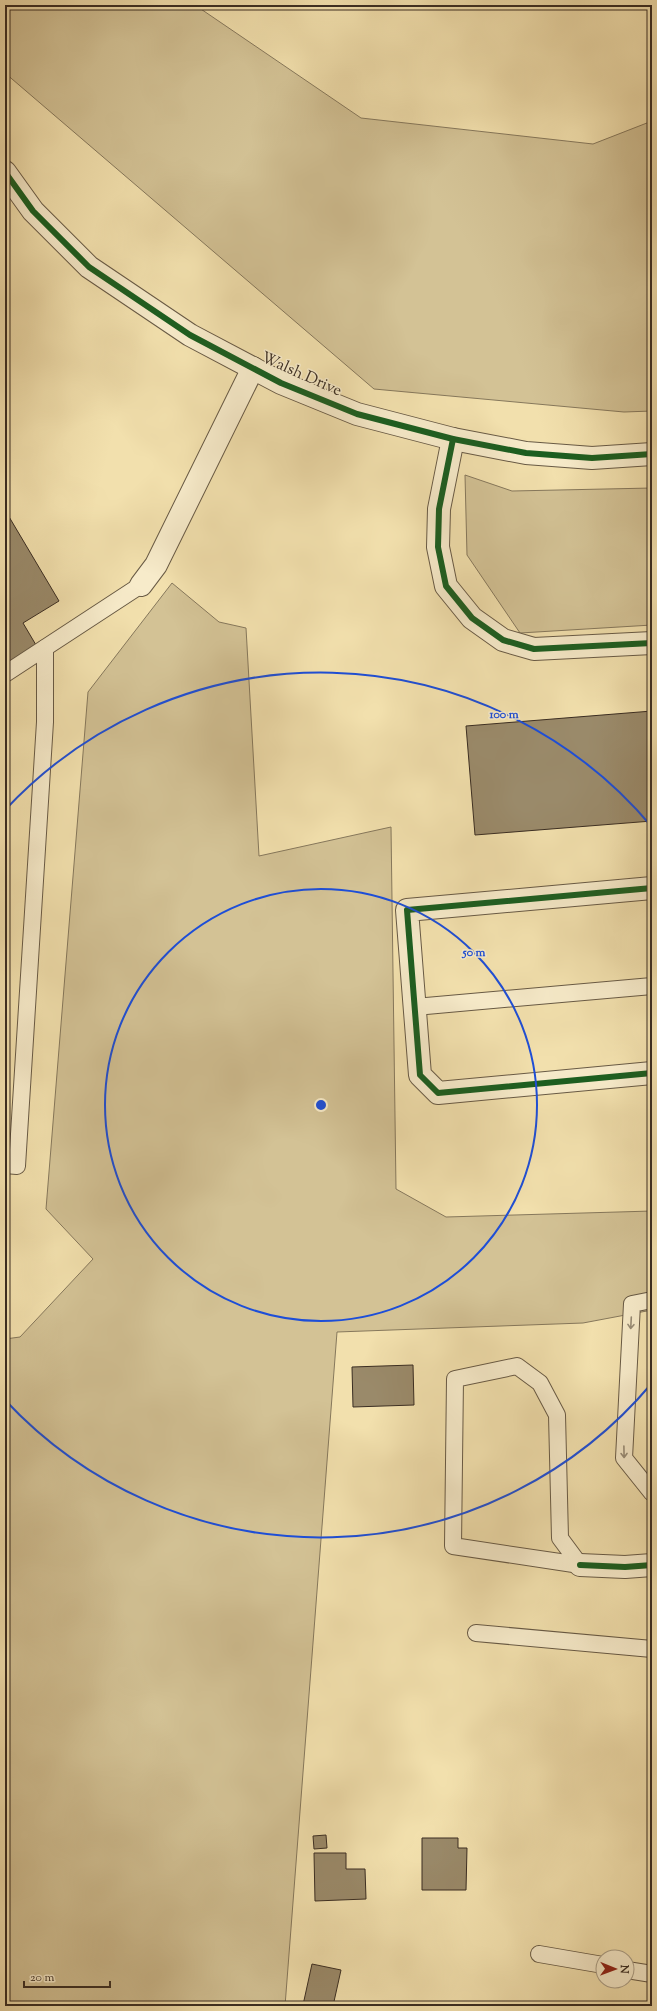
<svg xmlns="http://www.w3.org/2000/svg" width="657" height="2011" font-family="'Sorts Mill Goudy',serif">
<rect width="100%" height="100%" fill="#f2e0ad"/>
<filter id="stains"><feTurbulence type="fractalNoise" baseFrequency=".005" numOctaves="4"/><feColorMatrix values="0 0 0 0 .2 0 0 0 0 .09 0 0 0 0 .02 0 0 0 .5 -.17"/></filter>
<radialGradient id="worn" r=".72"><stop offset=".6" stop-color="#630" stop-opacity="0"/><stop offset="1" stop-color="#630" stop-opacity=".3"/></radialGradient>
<g fill="#d3c295" stroke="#86785c">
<polygon points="5,5 195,5 361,118 593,144 652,121 652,411 624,412 374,389 5,73"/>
<polygon points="465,475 512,491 652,488 652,625 520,633 467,555"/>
<polygon points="172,583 219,622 246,628 259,856 391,827 396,1189 446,1217 652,1211 652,1310 583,1323 337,1332 285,2006 5,2006 5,1339 20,1337 93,1259 46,1209 88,692"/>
</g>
<g fill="#9a8a6a" stroke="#3a2d22">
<polygon points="5,510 59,601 23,623 36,645 5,664"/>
<polygon points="652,711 652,821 475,835 466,726"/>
<polygon points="413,1365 414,1405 353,1407 352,1367"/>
<polygon points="326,1835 327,1848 314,1849 313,1836"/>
<polygon points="422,1838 458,1838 458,1848 467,1848 466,1890 422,1890"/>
<polygon points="314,1853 346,1853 346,1869 365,1869 366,1899 315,1901"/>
<polygon points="312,1964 341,1970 333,2006 303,2005"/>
</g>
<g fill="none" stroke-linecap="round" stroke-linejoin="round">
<defs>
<g id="lane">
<polyline points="5,674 141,585"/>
<polyline points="415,1007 652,986"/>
<polyline points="5,1165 17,1166 45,722 45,648"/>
<polyline points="652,1300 632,1304 624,1458 652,1493"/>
<polygon points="517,1366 540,1383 557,1415 560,1538 580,1565 453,1546 455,1379"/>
<polyline points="476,1633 652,1649"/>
<polyline points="539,1954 603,1965"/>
<polyline points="627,1970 652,1974"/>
</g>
<g id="street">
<polyline points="5,172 33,211 89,267 190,335 281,383 357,414 453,439 526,453 592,458 652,454"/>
<polyline points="453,439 439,509 438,547 446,586 472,618 503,640 534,649 652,643"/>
<polyline points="141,585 156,565 253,368"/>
<polyline points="652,888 407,910 420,1075 438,1093 652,1073"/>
<polyline points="580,1565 625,1567 652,1565"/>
</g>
</defs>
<use href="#lane" stroke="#685a45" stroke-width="18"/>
<use href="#street" stroke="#685a45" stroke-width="24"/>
<use href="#lane" stroke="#f7ebca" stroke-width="16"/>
<use href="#street" stroke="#f7ebca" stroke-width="22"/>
<defs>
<g id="cycleway">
<polyline points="5,172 33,211 89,267 190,335 281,383 357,414 453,439 526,453 592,458 652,454"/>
<polyline points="453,439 439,509 438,547 446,586 472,618 503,640 534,649 652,643"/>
<polyline points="652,888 407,910 420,1075 438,1093 652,1073"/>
<polyline points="580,1565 625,1567 652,1565"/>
</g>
</defs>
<use href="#cycleway" stroke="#f7ebca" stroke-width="8"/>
<use href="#cycleway" stroke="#1b5e20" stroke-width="6"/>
</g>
<defs><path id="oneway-shaft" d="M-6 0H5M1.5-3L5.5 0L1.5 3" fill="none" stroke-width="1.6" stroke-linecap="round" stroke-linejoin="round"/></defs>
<g stroke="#988c76">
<use href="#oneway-shaft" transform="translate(631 1323) rotate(93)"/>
<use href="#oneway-shaft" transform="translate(624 1452) rotate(89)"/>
</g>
<g fill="none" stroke="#1d4ed8" stroke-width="2">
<circle cx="321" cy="1105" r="216"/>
<path d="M652 1383A432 432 0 0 1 5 1400M5 810A432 432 0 0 1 652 827"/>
</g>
<g text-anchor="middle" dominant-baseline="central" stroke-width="3" stroke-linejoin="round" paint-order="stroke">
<g font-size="16" fill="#3a2d22" stroke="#f7ebca">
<text transform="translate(301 375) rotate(24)">Walsh Drive</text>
</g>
</g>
<circle cx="321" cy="1105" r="6" fill="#1d4ed8" stroke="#f7ebca" stroke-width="2"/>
<g font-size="12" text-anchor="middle" font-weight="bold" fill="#1d4ed8" stroke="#f7ebca" stroke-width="3" stroke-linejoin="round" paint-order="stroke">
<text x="504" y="718">100 m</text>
<text x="474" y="956">50 m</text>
</g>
<rect width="657" height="2011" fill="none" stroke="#f2e0ad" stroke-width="20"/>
<rect x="6" y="6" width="645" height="1999" fill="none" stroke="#3a2d22" stroke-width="2"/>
<rect x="10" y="10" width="637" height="1991" fill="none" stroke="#3a2d22"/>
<g transform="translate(615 1969) rotate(91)"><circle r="19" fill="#f7ebca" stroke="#ab9f87"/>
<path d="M0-3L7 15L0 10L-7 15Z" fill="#8f2418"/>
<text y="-6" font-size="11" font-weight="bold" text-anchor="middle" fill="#3a2d22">N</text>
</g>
<path d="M24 1981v6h86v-6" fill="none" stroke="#3a2d22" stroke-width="2"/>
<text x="30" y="1981" font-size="12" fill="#3a2d22" stroke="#f7ebca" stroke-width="3" paint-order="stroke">20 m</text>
<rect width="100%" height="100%" filter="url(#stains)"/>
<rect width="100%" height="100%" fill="url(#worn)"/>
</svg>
